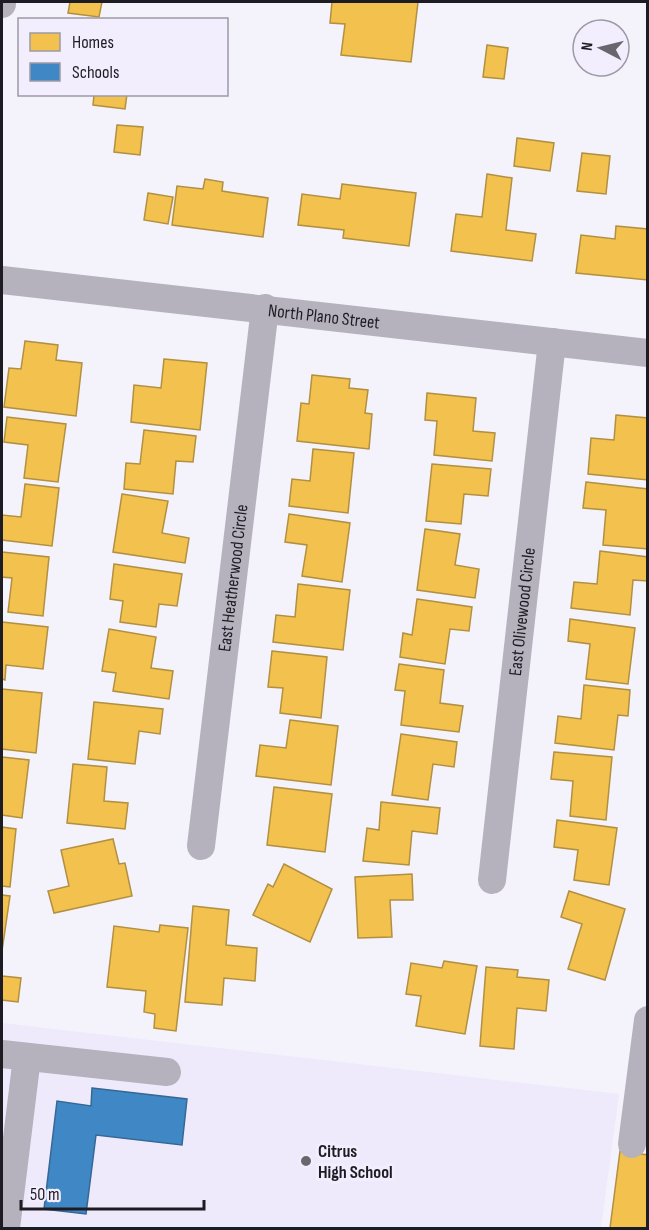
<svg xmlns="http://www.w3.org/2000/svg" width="649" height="1230" font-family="'Sofia Sans Condensed',sans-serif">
<rect width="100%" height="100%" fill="#f4f2fa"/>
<polygon fill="#eeeafc" points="2,1023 619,1094 601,1228 2,1228"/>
<g fill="#f2c14e" stroke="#b29041" stroke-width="1.5">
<polygon points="70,2 102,2 99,17 68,13"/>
<polygon points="332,2 418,2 411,62 341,55 345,24 330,23"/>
<polygon points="487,45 508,48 504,79 483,77"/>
<polygon points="89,94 127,94 125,109 93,105 94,95"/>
<polygon points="117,125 143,127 140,155 114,152"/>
<polygon points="517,138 554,143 550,171 514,166"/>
<polygon points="582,153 610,156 606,194 577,191"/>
<polygon points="487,174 512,178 506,230 536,234 532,261 451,251 456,214 482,217"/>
<polygon points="205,179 223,182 222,191 268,198 263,237 172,225 177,186 203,189"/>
<polygon points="342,184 416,193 409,246 343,238 344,230 298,225 302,194 340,199"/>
<polygon points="148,193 173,197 168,224 144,220"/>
<polygon points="616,226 648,229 648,280 576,273 581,235 615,239"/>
<polygon points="25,341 58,345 56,360 82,363 76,416 4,407 9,368 21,369"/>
<polygon points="164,359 207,363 200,430 131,422 134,385 161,388"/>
<polygon points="312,375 350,379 349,388 368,390 365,413 372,414 369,449 297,441 301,403 309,404"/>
<polygon points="427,393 476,398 473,431 495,433 492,461 434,455 437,421 425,420"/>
<polygon points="616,415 648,418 648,480 588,474 591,438 614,440"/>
<polygon points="7,417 66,424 58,482 24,478 28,445 4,442"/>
<polygon points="144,430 196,436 193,462 176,461 173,494 124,489 126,463 140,464"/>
<polygon points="313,449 354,453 348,513 289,506 292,479 310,481"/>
<polygon points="432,464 491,469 488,496 464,494 461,524 426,521"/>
<polygon points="586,482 648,489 648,549 603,545 606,510 583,508"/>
<polygon points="25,484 59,488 52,546 2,540 2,515 21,517"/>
<polygon points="122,494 168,501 162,533 189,538 185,563 113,552"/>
<polygon points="289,514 350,523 342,582 302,576 307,545 285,542"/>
<polygon points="425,529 460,534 455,565 479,569 475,598 417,590"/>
<polygon points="600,551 648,557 648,581 633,580 630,615 571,608 574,582 597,584"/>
<polygon points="2,552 49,557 43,616 8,612 12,578 2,577"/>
<polygon points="114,564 182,574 177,606 159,604 156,627 120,622 123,601 110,599"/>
<polygon points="298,584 350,590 343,650 273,642 276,615 295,617"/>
<polygon points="417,599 472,607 469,631 450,629 445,664 400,657 403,633 412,635"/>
<polygon points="570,619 635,628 628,684 586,679 590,644 568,641"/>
<polygon points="2,622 48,627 43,669 6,665 5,680 2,679"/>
<polygon points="109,629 156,637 151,668 173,671 169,699 113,691 116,673 102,671"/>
<polygon points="272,651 327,657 321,718 280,713 283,688 268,687"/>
<polygon points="399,664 444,670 440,703 463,706 459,732 401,725 405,691 395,690"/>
<polygon points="584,685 630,690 628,716 618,715 614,750 555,743 558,716 581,719"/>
<polygon points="2,689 42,693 36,753 2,749"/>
<polygon points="94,702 163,709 160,734 139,731 135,764 88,759"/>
<polygon points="290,720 338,726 331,785 256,776 260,745 286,748"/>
<polygon points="401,734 457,742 454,767 433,764 428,800 392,795"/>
<polygon points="554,752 612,757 606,820 570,816 573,781 551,779"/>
<polygon points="2,757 29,760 22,818 2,815"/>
<polygon points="73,764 107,767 104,801 128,803 125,829 67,823"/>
<polygon points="274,787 332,794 325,852 267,845"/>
<polygon points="381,802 440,808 437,834 412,831 409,865 363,861 367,828 379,830"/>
<polygon points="557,820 617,828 609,885 574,880 578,850 554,847"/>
<polygon points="2,827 16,829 10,887 2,886"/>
<polygon points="113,839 119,864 125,863 132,896 54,913 48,891 69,886 61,850"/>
<polygon points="284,864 332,889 310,942 253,915 268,884 273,887"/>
<polygon points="412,874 413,900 390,900 392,937 358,938 355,877"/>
<polygon points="569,891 625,909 605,980 568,969 582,924 561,917"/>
<polygon points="2,895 10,896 2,951"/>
<polygon points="193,906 229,910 226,945 257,948 255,981 224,978 222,1005 185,1002"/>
<polygon points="160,925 188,928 176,1031 154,1028 155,1014 144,1012 146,991 107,987 114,926 159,932"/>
<polygon points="444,961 477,966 465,1034 416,1026 421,996 406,994 411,963 442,968"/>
<polygon points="486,967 518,970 517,977 549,980 546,1011 517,1008 514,1049 480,1046"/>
<polygon points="2,976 21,978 18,1002 2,1000"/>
<polygon points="620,1151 648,1155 648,1228 610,1228"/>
</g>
<polygon fill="#3f88c5" stroke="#356894" stroke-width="1.5" points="92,1088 187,1099 182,1145 96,1135 86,1214 44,1209 57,1101 91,1106"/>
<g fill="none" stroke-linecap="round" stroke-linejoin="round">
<g stroke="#b5b2be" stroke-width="28">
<polyline points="2,4 2,2"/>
<path id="s1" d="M2,280L648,353"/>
<path id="s2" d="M201,846L265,308"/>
<path id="s3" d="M492,880L552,342"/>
<polyline points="2,1054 167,1072"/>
<polyline points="632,1144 648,1020"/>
<polyline points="6,1228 27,1057"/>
</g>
</g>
<circle fill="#69676e" stroke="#f2eefe" stroke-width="2" cx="306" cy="1161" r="6"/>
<g text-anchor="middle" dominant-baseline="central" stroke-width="6" stroke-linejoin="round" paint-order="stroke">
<g font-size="18" fill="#1e1c23" stroke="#f2eefe">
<text stroke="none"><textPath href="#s1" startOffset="324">North Plano Street</textPath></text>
<text stroke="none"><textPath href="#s2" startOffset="270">East Heatherwood Circle</textPath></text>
<text stroke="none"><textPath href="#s3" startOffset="270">East Olivewood Circle</textPath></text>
</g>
<g font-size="18" font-weight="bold" fill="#1e1c23" stroke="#f2eefe" text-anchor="start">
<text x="318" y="1151">Citrus<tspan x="318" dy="21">High School</tspan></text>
</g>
</g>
<rect width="649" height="1230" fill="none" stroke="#1e1c23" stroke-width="6"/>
<rect x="18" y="18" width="210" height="78" fill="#f2eefe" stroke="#9d9aa6" stroke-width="1.5"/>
<rect x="30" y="33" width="30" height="18" fill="#f2c14e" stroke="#9d9aa6" stroke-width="1.5"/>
<text x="72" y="48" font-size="18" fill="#1e1c23">Homes</text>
<rect x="30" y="63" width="30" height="18" fill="#3f88c5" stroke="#9d9aa6" stroke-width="1.5"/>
<text x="72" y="78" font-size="18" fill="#1e1c23">Schools</text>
<g transform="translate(601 48) rotate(277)"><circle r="28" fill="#f2eefe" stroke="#9d9aa6" stroke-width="1.5"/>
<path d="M0-4.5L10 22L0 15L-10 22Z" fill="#69676e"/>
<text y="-9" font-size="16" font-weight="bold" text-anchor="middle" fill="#1e1c23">N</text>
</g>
<path d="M21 1200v9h183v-9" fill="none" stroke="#1e1c23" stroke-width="3"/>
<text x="30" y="1200" font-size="18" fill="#1e1c23" stroke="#f2eefe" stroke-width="4.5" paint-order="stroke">50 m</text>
</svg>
